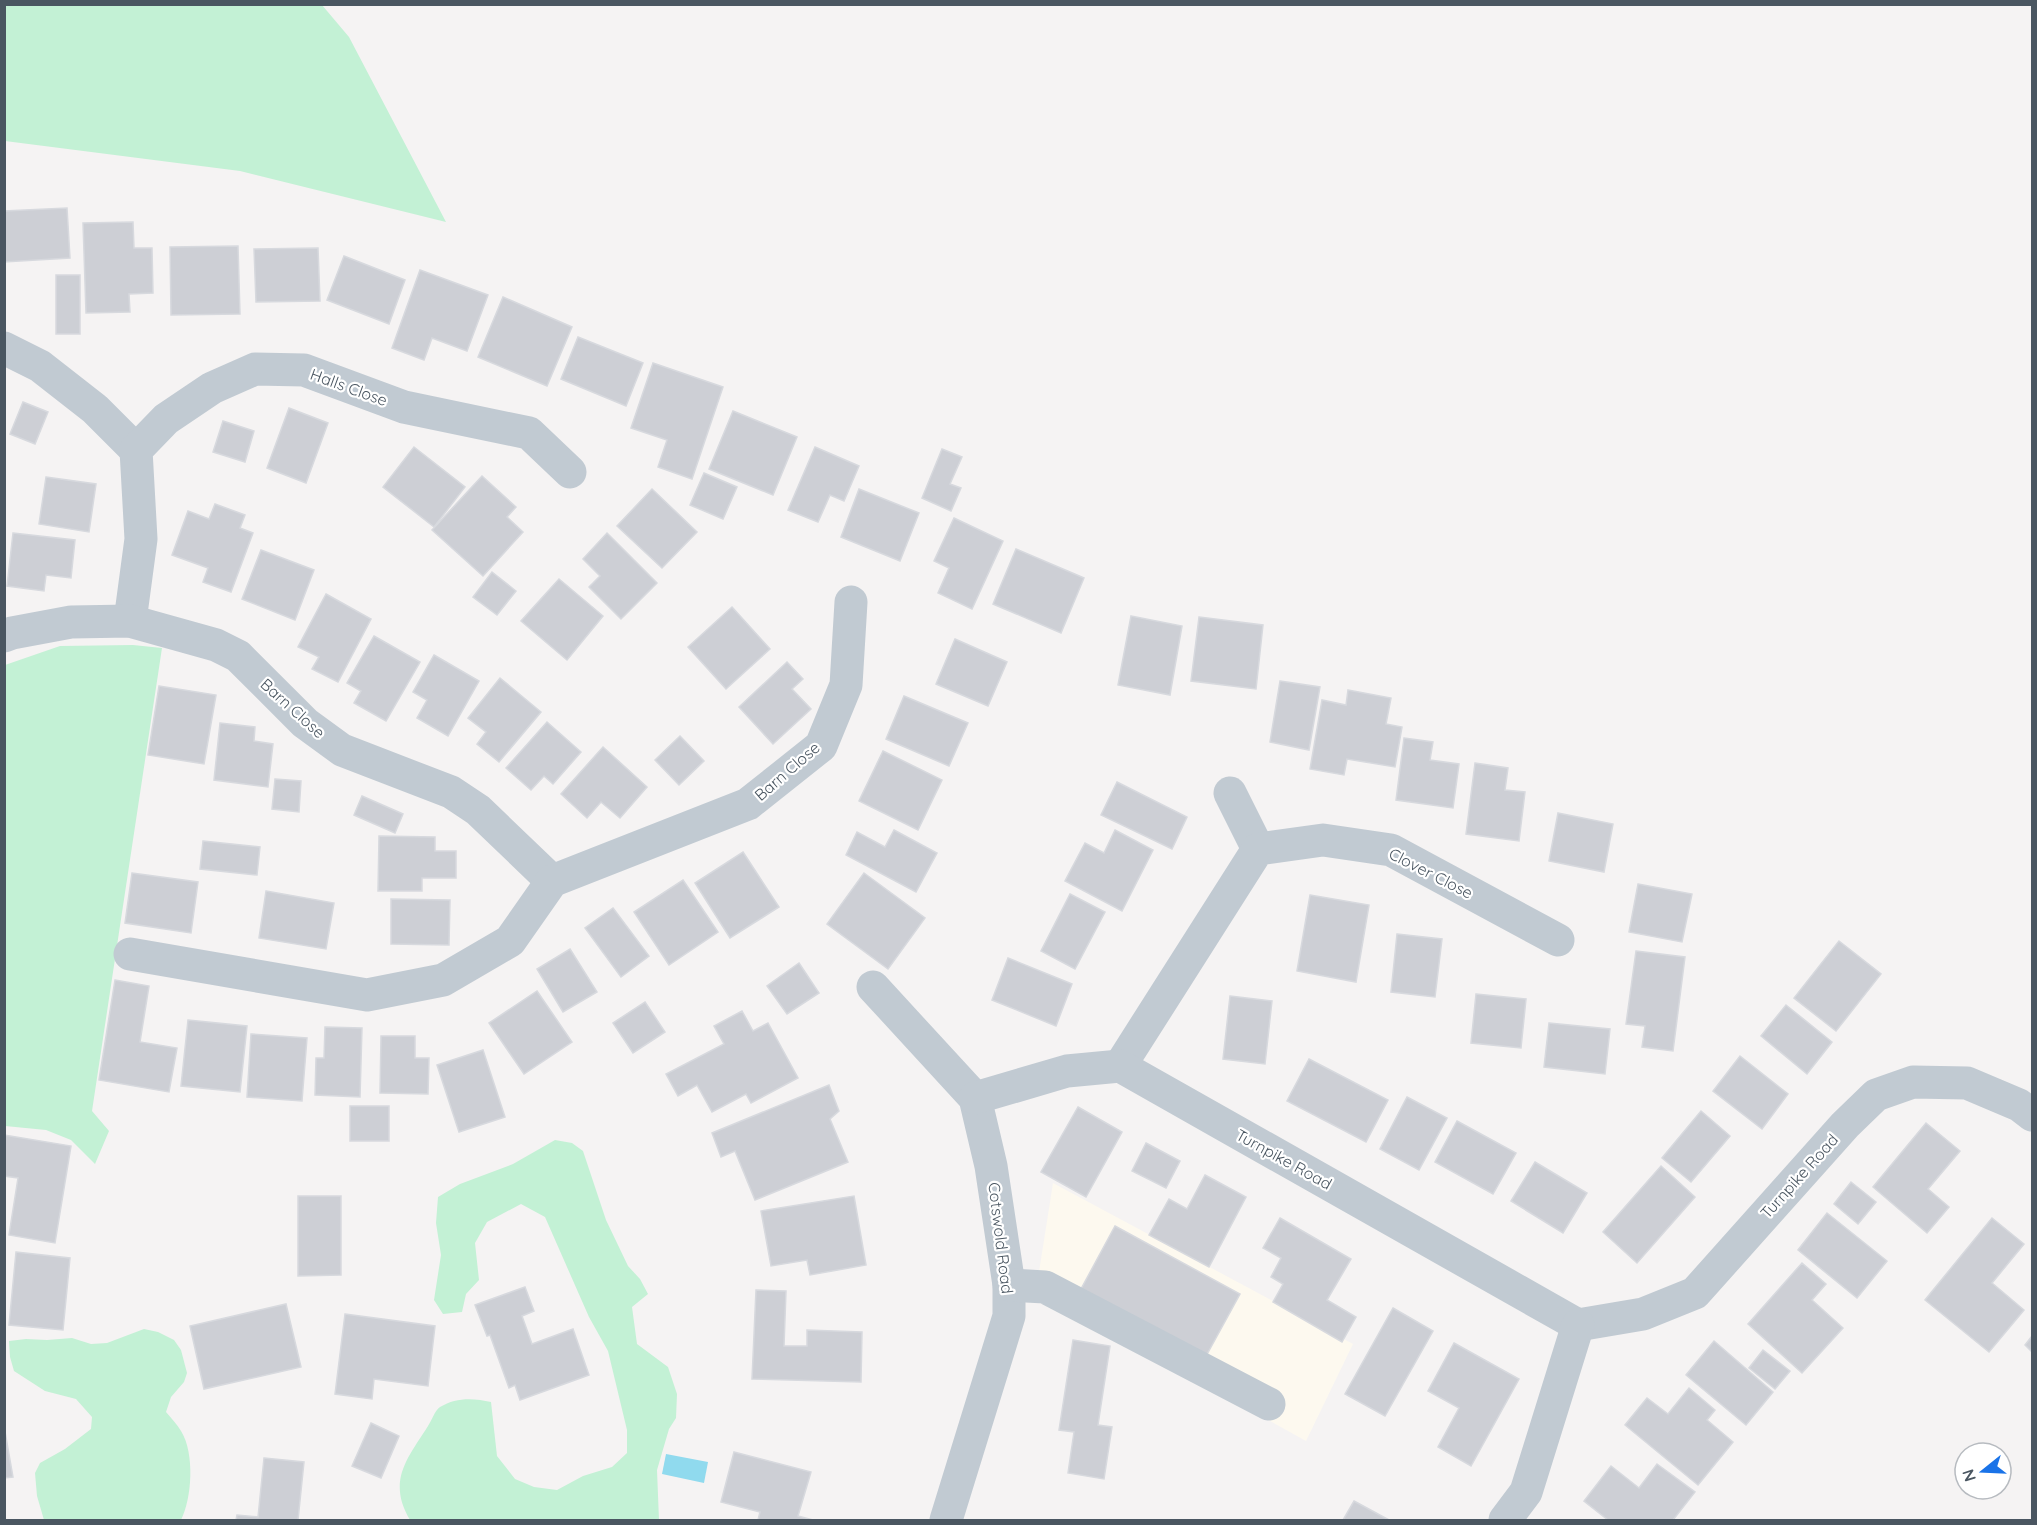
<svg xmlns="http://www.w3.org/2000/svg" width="2037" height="1525" font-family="Quicksand,sans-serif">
<rect width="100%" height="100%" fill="#f5f3f3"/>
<polygon fill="#fdf9ef" points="1053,1183 1353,1344 1306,1441 1036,1291"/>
<g fill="#c3f1d5">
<polygon points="5,4 322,5 349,37 446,222 240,171 5,141"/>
<polygon points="133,645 162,648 92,1111 109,1131 95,1164 71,1140 46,1130 5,1126 5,665 60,646"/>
<path d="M555,1140L572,1143L583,1151L606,1220L628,1266L640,1279L648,1294L632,1307L637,1344L668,1367L677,1394L676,1418L669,1429L657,1470L659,1520H410C387,1481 407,1459 428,1426C432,1420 435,1410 440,1407C456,1397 474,1398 491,1402L497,1456L515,1479L534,1487L557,1490L583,1476L612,1467L627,1453V1430L608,1351L589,1317L545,1217L521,1204L487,1222L475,1243L479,1280L466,1294L462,1312L443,1314L434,1300L441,1255L436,1223L438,1197L460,1184L513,1164Z"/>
<path d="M144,1329L158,1332L174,1340L181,1350L187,1373L184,1382L171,1397L166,1412C171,1418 177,1424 181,1431C195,1453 192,1499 181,1520H44L37,1496L35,1473L40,1463L65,1449L91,1429L92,1417L76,1399L45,1391L14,1371L10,1357L9,1341L26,1339L47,1340L72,1338L91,1344L107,1343Z"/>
</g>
<polygon fill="#90daee" points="666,1454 708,1462 704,1483 662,1474"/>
<g fill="#cdcfd5" stroke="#d7d9de" stroke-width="1.5">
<polygon points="67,208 70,258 4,262 4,211"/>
<polygon points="133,222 134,248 152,248 153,293 129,294 130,312 86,313 83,223"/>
<polygon points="238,246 240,314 171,315 170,247"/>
<polygon points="318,248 320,301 256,302 254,249"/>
<polygon points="344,256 405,280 389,324 327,300"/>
<polygon points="420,270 488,295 467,351 432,338 424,360 392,348"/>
<rect x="56" y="275" width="24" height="59"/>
<polygon points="503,297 572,327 547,386 478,357"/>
<polygon points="578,337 643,363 626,406 561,379"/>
<polygon points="653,363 723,387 692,479 658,467 667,440 631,428"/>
<polygon points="23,402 48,412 35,444 10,434"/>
<polygon points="289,408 328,423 306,483 267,468"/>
<polygon points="733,411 797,437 773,495 709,469"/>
<polygon points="223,421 254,431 245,462 213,452"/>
<polygon points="414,447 465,487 434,527 383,487"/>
<polygon points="815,447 859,466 844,501 830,495 818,522 788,510"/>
<polygon points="942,449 962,457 950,484 961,488 951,511 922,498"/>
<polygon points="704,473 737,487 723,519 690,505"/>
<polygon points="482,476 516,507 507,517 523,532 483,576 432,530"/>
<polygon points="46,477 96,484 89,532 39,524"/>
<polygon points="652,489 697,532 662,568 617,526"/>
<polygon points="859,489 919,513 900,561 841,537"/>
<polygon points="215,504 245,515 240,528 253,533 231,592 203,582 208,568 172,555 188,511 209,519"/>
<polygon points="954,518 1003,541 972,609 938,593 949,568 934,561"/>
<polygon points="13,533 75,540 71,578 46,575 44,591 7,586"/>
<polygon points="607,533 657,583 621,619 589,587 600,576 583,559"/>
<polygon points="1016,549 1084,578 1061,633 993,604"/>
<polygon points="261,550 314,570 295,620 242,599"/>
<polygon points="492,572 516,591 497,615 473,597"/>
<polygon points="559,579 603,616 567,660 521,621"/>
<polygon points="326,594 371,619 338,682 312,669 319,657 298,647"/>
<polygon points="732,607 770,649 726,689 688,647"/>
<polygon points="1131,616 1182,626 1170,695 1118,685"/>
<polygon points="1199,617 1263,625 1256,689 1191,681"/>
<polygon points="374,636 420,662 386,721 354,703 361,691 347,683"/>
<polygon points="955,639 1007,662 988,706 936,684"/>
<polygon points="434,655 479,681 448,736 417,718 427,700 413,692"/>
<polygon points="787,662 803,679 792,689 811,709 773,744 739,707"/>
<polygon points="500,678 541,712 499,762 477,744 486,732 468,718"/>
<polygon points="1280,681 1320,687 1309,750 1270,742"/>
<polygon points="159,686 216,695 204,764 148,755"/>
<polygon points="1348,690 1391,698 1386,724 1402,727 1395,767 1347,759 1344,775 1310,769 1322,700 1346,705"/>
<polygon points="904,696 968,723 949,766 886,739"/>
<polygon points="547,722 581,752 553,784 544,776 531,790 506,768"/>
<polygon points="220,723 255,727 254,741 273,744 268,787 214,780"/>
<polygon points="680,736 704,761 679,785 655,760"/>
<polygon points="1404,738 1433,742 1430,760 1459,764 1453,808 1396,800"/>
<polygon points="603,747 647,787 620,818 601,802 587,818 561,794"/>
<polygon points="883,751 942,780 918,830 859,801"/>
<polygon points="1475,763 1508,768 1505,790 1525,792 1519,841 1466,834"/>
<polygon points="275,779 301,781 299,812 272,809"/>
<polygon points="1117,782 1187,817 1172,849 1101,815"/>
<polygon points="362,796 403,814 395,833 354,815"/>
<polygon points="1558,813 1613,824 1604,872 1549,861"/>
<polygon points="894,830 937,853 916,892 846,855 857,832 885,847"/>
<polygon points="1115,830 1153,850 1122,911 1065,881 1085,843 1104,853"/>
<polygon points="379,836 435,837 435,851 456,851 456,878 422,878 422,891 378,891"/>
<polygon points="203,841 260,847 257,875 200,869"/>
<polygon points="743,852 779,907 730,938 695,883"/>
<polygon points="132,873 198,882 191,933 125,923"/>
<polygon points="864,873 925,918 888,969 827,924"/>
<polygon points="683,880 718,932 669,965 634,912"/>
<polygon points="1638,884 1692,894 1682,942 1629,932"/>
<polygon points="266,891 334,903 326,949 259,938"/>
<polygon points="1070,894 1105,912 1075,969 1041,951"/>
<polygon points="1310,895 1369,905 1356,982 1297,971"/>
<polygon points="391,899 450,900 449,945 391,944"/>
<polygon points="613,908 649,956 621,977 585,928"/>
<polygon points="1397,934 1442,939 1435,997 1391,992"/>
<polygon points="1839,941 1881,974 1836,1031 1794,998"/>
<polygon points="570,949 597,992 563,1012 537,969"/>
<polygon points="1636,951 1685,957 1673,1051 1642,1047 1645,1026 1626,1024"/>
<polygon points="1008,958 1072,984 1056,1026 992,1000"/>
<polygon points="799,963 819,993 787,1014 767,986"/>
<polygon points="115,980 149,986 140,1042 177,1048 169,1092 99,1080"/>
<polygon points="537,991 572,1042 524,1074 489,1023"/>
<polygon points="1476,994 1526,999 1521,1048 1471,1043"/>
<polygon points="1230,996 1272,1001 1265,1064 1223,1059"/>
<polygon points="645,1002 665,1032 633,1053 613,1023"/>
<polygon points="1786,1005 1832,1042 1807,1074 1761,1036"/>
<polygon points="742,1011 753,1031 768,1023 798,1078 751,1103 746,1094 712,1112 697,1085 678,1096 666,1074 724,1044 714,1026"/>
<polygon points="188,1020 247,1026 240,1092 181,1086"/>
<polygon points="1549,1023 1610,1029 1605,1074 1544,1067"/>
<polygon points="325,1027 362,1028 360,1097 315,1095 316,1058 324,1058"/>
<polygon points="251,1034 307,1038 302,1101 247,1097"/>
<polygon points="381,1036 415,1036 415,1058 429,1058 428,1094 380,1093"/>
<polygon points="483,1050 505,1117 459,1132 437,1065"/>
<polygon points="1740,1056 1788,1094 1762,1129 1713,1091"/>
<polygon points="1309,1059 1388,1100 1366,1142 1287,1101"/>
<polygon points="829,1085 839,1111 830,1119 848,1162 755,1200 735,1151 721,1157 712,1133"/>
<polygon points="1407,1097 1447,1118 1419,1170 1380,1149"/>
<rect x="350" y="1106" width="39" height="35"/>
<polygon points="1078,1107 1122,1132 1086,1197 1041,1172"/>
<polygon points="1701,1111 1730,1136 1691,1182 1662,1158"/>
<polygon points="1457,1121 1516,1153 1493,1194 1435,1162"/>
<polygon points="1926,1123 1960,1151 1928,1189 1949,1207 1927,1233 1873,1187"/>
<polygon points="4,1135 71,1146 55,1243 9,1235 18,1178 4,1176"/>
<polygon points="1146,1143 1180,1161 1166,1188 1132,1171"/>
<polygon points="1535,1162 1587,1193 1563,1233 1511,1201"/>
<polygon points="1661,1166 1695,1197 1637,1263 1603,1232"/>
<polygon points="1205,1175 1246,1197 1209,1267 1149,1235 1169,1199 1187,1209"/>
<polygon points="1851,1182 1876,1202 1858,1224 1834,1204"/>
<polygon points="298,1196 341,1196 341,1275 298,1276"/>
<polygon points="854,1196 866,1265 810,1275 807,1260 771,1266 761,1211"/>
<polygon points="1827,1213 1887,1261 1857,1298 1798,1250"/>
<polygon points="1280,1218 1351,1259 1327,1300 1356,1317 1342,1342 1273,1302 1283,1284 1271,1277 1281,1258 1263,1248"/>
<polygon points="1992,1218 2024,1244 1992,1283 2024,1310 1989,1352 1925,1300"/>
<polygon points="1115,1226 1240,1294 1205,1358 1081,1289"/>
<polygon points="16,1252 70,1258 63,1330 9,1325"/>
<polygon points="1802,1263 1826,1284 1812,1300 1843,1328 1802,1373 1748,1324"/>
<polygon points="525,1287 534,1311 522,1316 532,1344 573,1329 589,1375 520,1400 515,1385 509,1388 490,1335 487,1336 475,1305"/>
<polygon points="756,1290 786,1291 784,1346 807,1346 807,1330 862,1332 861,1382 752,1379"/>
<polygon points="286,1304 301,1367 204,1389 190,1326"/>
<polygon points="1393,1308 1433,1331 1385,1416 1345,1394"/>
<polygon points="345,1314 435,1326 428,1386 374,1379 372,1399 335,1394"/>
<polygon points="2032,1336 2032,1352 2025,1345"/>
<polygon points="1073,1340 1110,1346 1098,1425 1112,1427 1104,1479 1068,1473 1074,1432 1059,1430"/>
<polygon points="1714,1341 1773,1392 1746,1425 1686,1375"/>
<polygon points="1454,1343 1519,1379 1471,1466 1438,1447 1459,1408 1428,1391"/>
<polygon points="1763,1350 1790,1371 1775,1389 1749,1368"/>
<polygon points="1689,1388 1715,1410 1707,1420 1733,1442 1698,1485 1625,1425 1647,1398 1668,1414"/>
<polygon points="371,1423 399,1436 381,1478 352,1466"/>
<polygon points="4,1426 13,1477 4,1478"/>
<polygon points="734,1452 811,1472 798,1516 813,1520 758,1520 760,1512 721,1502"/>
<polygon points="264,1458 304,1462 298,1520 236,1520 237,1515 258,1517"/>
<polygon points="1657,1464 1695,1492 1673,1520 1608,1520 1584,1501 1611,1466 1639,1488"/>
<polygon points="1354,1501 1389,1520 1343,1520"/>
</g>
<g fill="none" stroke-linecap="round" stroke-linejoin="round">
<g stroke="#c1cad2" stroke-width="33">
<polyline points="4,348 40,366 95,409 136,450"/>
<polyline points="130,621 141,539 136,450 166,419 212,388 255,369 304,370 404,407 529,433 570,472"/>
<polyline points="4,636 12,633 71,622 130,621 216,645 238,656 305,723 342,750 451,792 478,810 552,881"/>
<polyline points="1230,793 1258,849"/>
<polyline points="130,954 367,995 443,980 510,941 552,881 748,804 821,746 846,685 851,602"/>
<polyline points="873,987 975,1098 991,1166 1009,1285 1009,1316 946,1520"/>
<polyline points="1120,1066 1258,849 1323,840 1391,850 1558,940"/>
<polyline points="975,1098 1067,1071 1120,1066 1578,1325 1643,1314 1695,1293 1845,1125 1876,1095 1913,1082 1967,1083 2019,1105 2032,1115"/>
<polyline points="1009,1285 1045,1287 1269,1404"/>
<polyline points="1505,1520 1526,1492 1578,1325"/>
</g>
</g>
<g text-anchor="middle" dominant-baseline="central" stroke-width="4.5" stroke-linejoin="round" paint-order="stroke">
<g font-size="16" fill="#4a5661" stroke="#fff">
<text transform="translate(349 387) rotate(20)">Halls Close</text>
<text transform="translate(293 708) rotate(42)">Barn Close</text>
<text transform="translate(787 771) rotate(-41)">Barn Close</text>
<text transform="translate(1431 873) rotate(27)">Clover Close</text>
<text transform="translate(1284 1159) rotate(29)">Turnpike Road</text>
<text transform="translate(1799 1176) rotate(-48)">Turnpike Road</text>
<text transform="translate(1001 1238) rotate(83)">Cotswold Road</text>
</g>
</g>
<rect width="2037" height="1525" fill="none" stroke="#4a5661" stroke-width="12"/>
<g transform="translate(1983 1471) rotate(252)"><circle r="28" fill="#ffffff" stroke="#b7bbc0" stroke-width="1.5"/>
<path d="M0-4.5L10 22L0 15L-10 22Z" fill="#1a73e8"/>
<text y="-9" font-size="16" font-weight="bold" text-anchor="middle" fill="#4a5661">N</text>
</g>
</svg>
